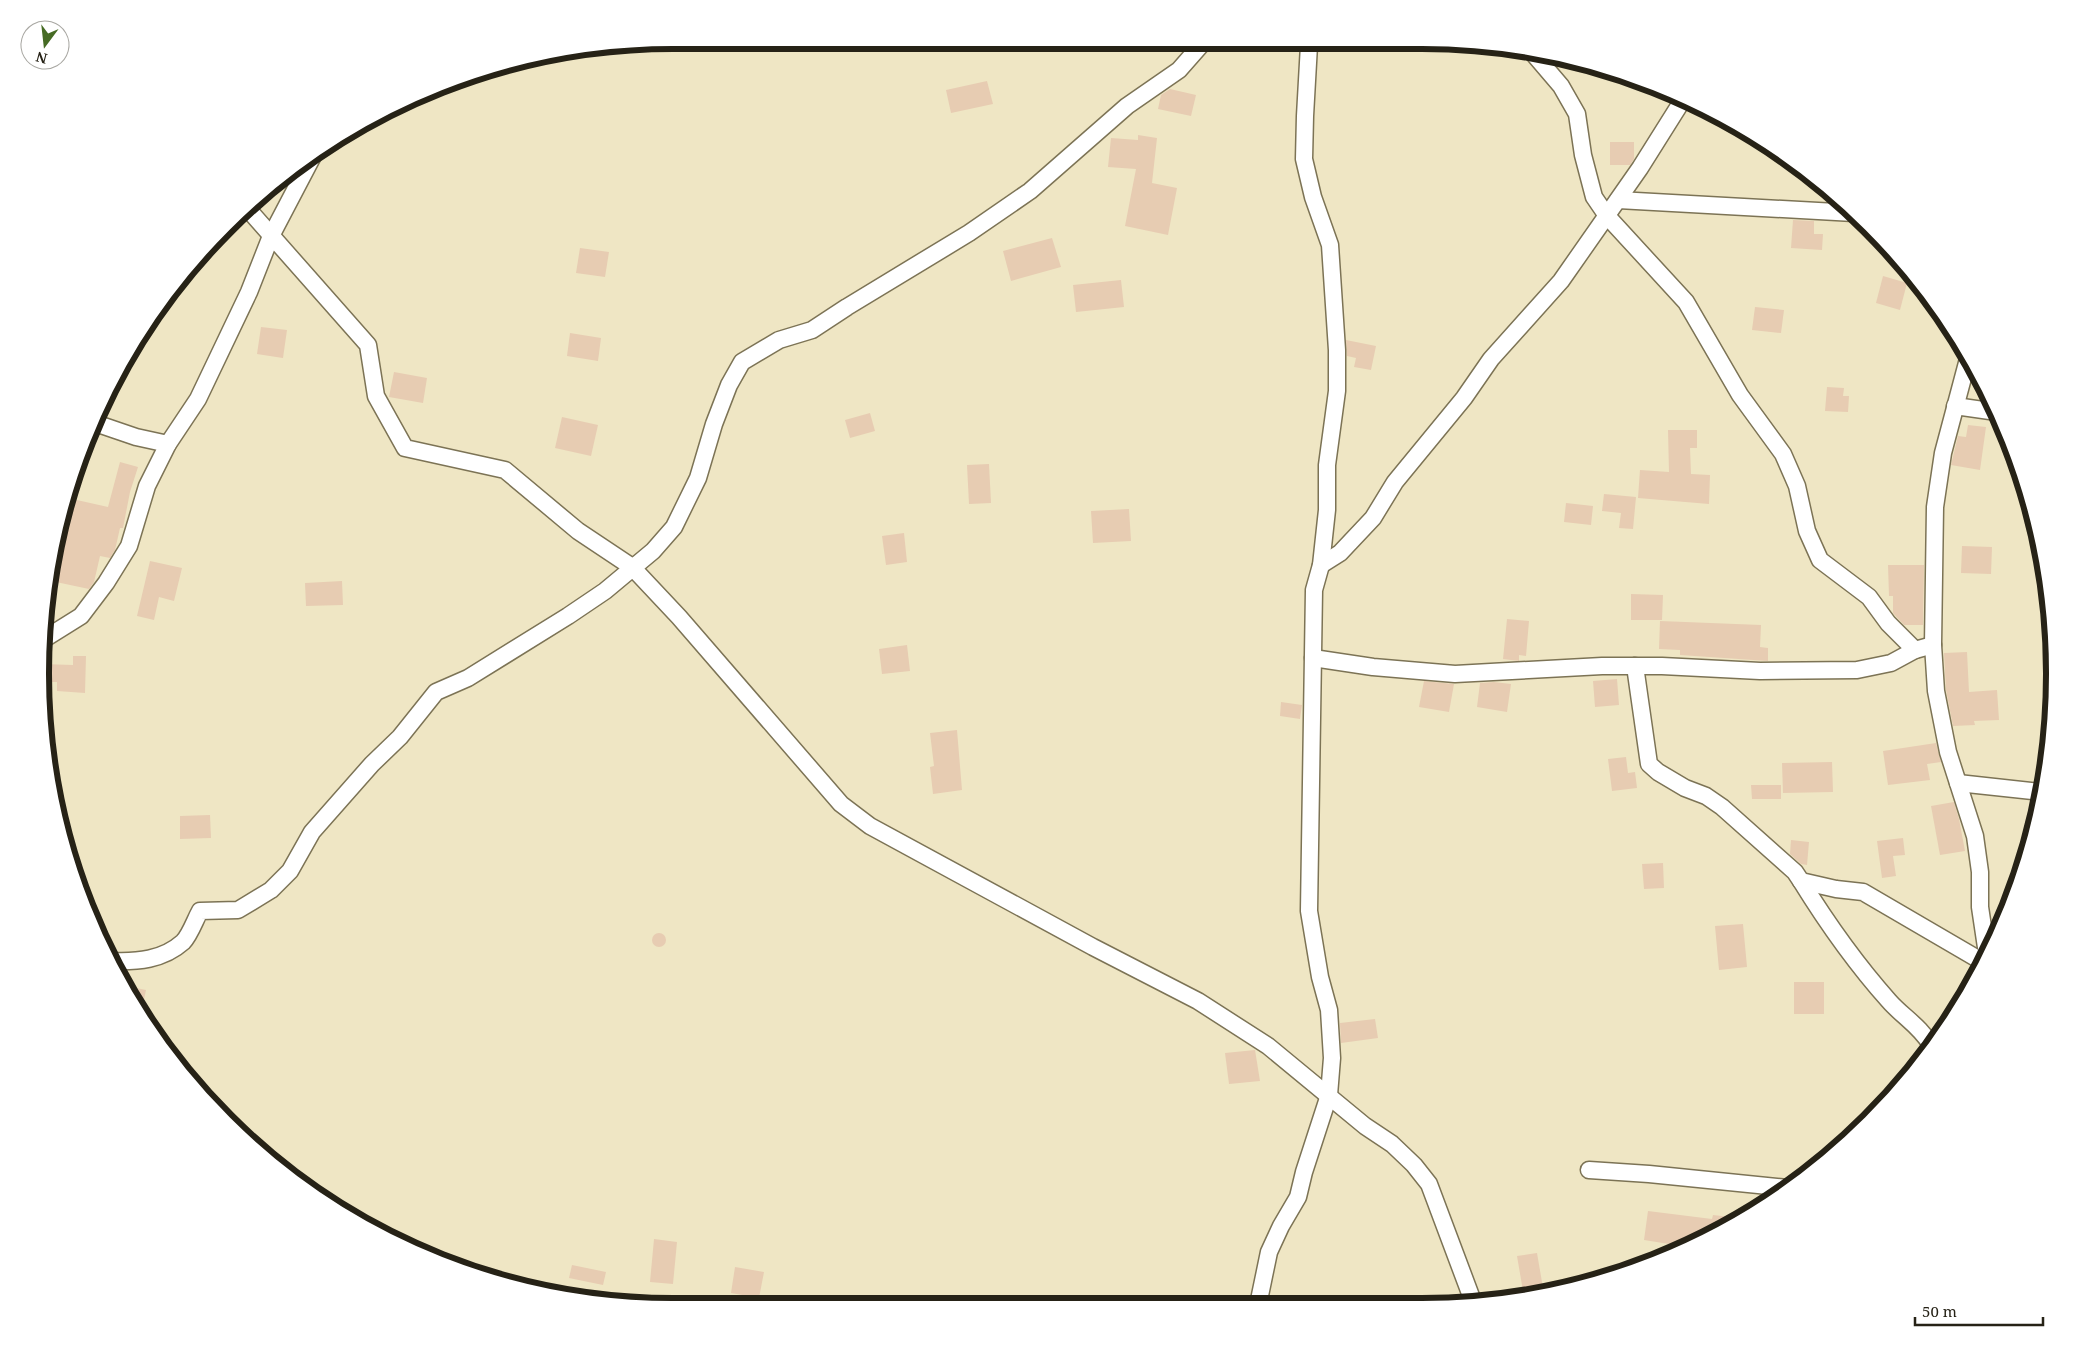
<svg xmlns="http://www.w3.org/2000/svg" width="2095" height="1347" font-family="'Noto Serif',serif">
<rect width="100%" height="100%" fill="#efe6c4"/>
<g fill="#e7ccb2">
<polygon points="987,81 993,104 951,113 946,90"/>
<polygon points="1170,89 1196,95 1191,116 1158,109 1161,95"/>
<polygon points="1138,135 1157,138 1152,183 1177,188 1168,235 1125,226 1136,169 1108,167 1111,138 1138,140"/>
<polygon points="1610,142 1634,142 1634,159 1630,165 1610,165"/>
<polygon points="1793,220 1814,221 1814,234 1823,234 1822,250 1791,248"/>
<polygon points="1052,238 1061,267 1011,281 1003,251"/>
<polygon points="580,248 609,252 605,277 576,273"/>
<polygon points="1883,276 1907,283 1900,310 1876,303"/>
<polygon points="1121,280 1124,307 1076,312 1073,285"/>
<polygon points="1755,307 1784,310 1781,333 1752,330"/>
<polygon points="261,327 287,330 283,358 257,354"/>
<polygon points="570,333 601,338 598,361 567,356"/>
<polygon points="1346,340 1376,346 1371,370 1354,367 1356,358 1347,356"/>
<polygon points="394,372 427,378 423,403 389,397"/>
<polygon points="1827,387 1844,388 1843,396 1849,396 1848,412 1825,411"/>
<polygon points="870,413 875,431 850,438 845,420"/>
<polygon points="562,417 598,425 591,456 555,448"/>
<polygon points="1968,425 1986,427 1980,470 1951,465 1958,436 1966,437"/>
<polygon points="1668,430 1697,430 1697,448 1690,448 1691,474 1710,475 1709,504 1638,498 1640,470 1669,472"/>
<polygon points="120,462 138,467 130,492 123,528 120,528 115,550 110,558 100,556 94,582 89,589 56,582 61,556 57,556 68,498 108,507"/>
<polygon points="989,464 991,503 969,504 967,465"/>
<polygon points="1604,494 1636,497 1633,529 1619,528 1621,513 1602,511"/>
<polygon points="1566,503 1593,506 1591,525 1564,522"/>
<polygon points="1129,509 1131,541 1093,543 1091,511"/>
<polygon points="904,533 907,562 886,565 882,536"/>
<polygon points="1962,546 1992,547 1991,574 1961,573"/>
<polygon points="150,561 182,568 174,601 159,597 154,620 137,616"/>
<polygon points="1888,565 1924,565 1923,625 1904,625 1893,613 1893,596 1889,596"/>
<polygon points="342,581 343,605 306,606 305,583"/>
<polygon points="1631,594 1663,595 1662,620 1631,620"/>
<polygon points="1507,619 1529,621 1526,656 1519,655 1519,661 1503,659"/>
<polygon points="1660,621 1761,625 1760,647 1768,648 1768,661 1680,655 1680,650 1659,649"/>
<polygon points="907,645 910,671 882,674 879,649"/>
<polygon points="1967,652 1969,692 1997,690 1999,720 1974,721 1975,725 1953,726 1946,690 1944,653"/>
<polygon points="73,656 86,656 85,693 57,691 57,682 42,682 42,664 73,665"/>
<polygon points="1617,679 1619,705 1595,707 1593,681"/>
<polygon points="1424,681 1454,684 1449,712 1419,707"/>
<polygon points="1494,682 1511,684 1507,712 1477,707 1480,683"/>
<polygon points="1281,702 1302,705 1300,719 1280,716"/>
<polygon points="957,730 962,790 933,794 930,767 934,766 930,733"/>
<polygon points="1936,743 1941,762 1927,764 1930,780 1888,785 1883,751"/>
<polygon points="1626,757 1628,773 1635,772 1637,788 1612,791 1608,759"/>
<polygon points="1832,762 1833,792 1783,793 1782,763"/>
<polygon points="1751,785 1781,785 1781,799 1752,799"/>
<polygon points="1954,802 1959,819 1965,851 1940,855 1931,806"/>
<polygon points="210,815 211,838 180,839 180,816"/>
<polygon points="1903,838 1905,855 1893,856 1896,876 1882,878 1877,841"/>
<polygon points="1791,840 1809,842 1807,865 1801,864 1790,854"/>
<polygon points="1663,863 1664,888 1644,889 1642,864"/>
<polygon points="1743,924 1747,967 1719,970 1715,926"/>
<circle cx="659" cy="940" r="7"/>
<rect x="1794" y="982" width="30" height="32"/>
<polygon points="126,986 146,990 141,1014"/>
<polygon points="1375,1019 1378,1038 1341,1043 1340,1023"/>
<polygon points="1255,1050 1260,1081 1229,1084 1225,1053"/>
<polygon points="1648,1211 1712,1219 1713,1215 1739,1218 1702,1242 1688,1247 1644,1240"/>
<polygon points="654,1239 677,1242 673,1284 650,1282"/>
<polygon points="1537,1253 1543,1288 1523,1291 1517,1256"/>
<polygon points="572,1265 606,1272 603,1285 569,1278"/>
<polygon points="735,1267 764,1272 759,1298 731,1293"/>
</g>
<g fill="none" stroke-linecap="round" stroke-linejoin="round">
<defs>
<g id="minor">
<polyline points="1532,52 1561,86 1577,114 1583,155 1594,197 1607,216 1686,302 1740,395 1783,454 1797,486 1807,531 1820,560 1869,597 1888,623 1915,650"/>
<polyline points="1618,200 1854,213"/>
<polyline points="247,208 368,345 376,396 405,448 505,470 578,531 632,567 679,617 841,804 870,826 1093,947 1198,1001 1268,1046 1365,1126 1392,1144 1414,1165 1429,1184 1474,1304"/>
<polyline points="1968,359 1943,453 1935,507 1933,645 1936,691 1948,752 1975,836 1980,872 1980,907 1987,954"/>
<polyline points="1955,406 1997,412"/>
<polyline points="95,423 136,437 168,444"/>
<polyline points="1321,565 1340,553 1373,518 1395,482 1464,398 1491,359 1561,281 1640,168 1684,98"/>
<polyline points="41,641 81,616 106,583 129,546 147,486 168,444 198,399 249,292 271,236 315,152"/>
<polyline points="1313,658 1373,667 1455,674 1602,666 1662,666 1760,671 1857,670 1891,663 1915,650 1933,645"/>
<polyline points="1635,666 1649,764 1658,772 1685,788 1706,796 1722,807 1795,872 1801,881 1836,889 1863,892 1983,962"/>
<polyline points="1958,783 2041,792"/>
<path d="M1801,881C1827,923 1856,964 1889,1001C1902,1016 1921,1027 1931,1045"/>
<path d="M112,961C137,962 163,960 183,942C190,935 195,920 200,911L238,910L271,890L290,871L312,832L372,764L400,737L436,692L468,678L568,616L605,591L653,551L674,527L698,478L714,424L729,385L742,362L779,340L812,330L847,307L969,233L1030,191L1127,106L1179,70L1201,45"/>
<polyline points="1589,1170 1649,1174 1788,1188"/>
<polyline points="1258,1305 1269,1252 1281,1226 1298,1197 1304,1172 1329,1095 1332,1058 1329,1010 1320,977 1309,911 1314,590 1321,565 1327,510 1327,465 1337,391 1337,350 1330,245 1313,197 1304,159 1305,116 1309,45"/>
</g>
</defs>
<use href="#minor" stroke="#7c7355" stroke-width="19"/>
<use href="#minor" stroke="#fff" stroke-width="16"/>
</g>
<path d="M0 0H2095V1347H0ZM673 49H1422A624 624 0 0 1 2046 673V674A624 624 0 0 1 1422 1298H673A624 624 0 0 1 49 674V673A624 624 0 0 1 673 49Z" fill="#fff" fill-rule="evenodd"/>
<path fill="none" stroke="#262216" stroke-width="6" d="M673 49H1422A624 624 0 0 1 2046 673V674A624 624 0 0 1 1422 1298H673A624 624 0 0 1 49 674V673A624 624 0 0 1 673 49Z"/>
<g transform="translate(45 45) rotate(195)"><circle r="24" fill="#ffffff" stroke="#a8a7a2"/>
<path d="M0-4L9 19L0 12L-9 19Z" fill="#466b24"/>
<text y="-8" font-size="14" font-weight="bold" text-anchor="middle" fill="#262216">N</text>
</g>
<path d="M1915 1317v8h128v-8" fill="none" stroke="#262216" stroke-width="2.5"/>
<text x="1922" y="1317" font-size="15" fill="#262216" stroke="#ffffff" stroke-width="4" paint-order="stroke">50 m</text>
</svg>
